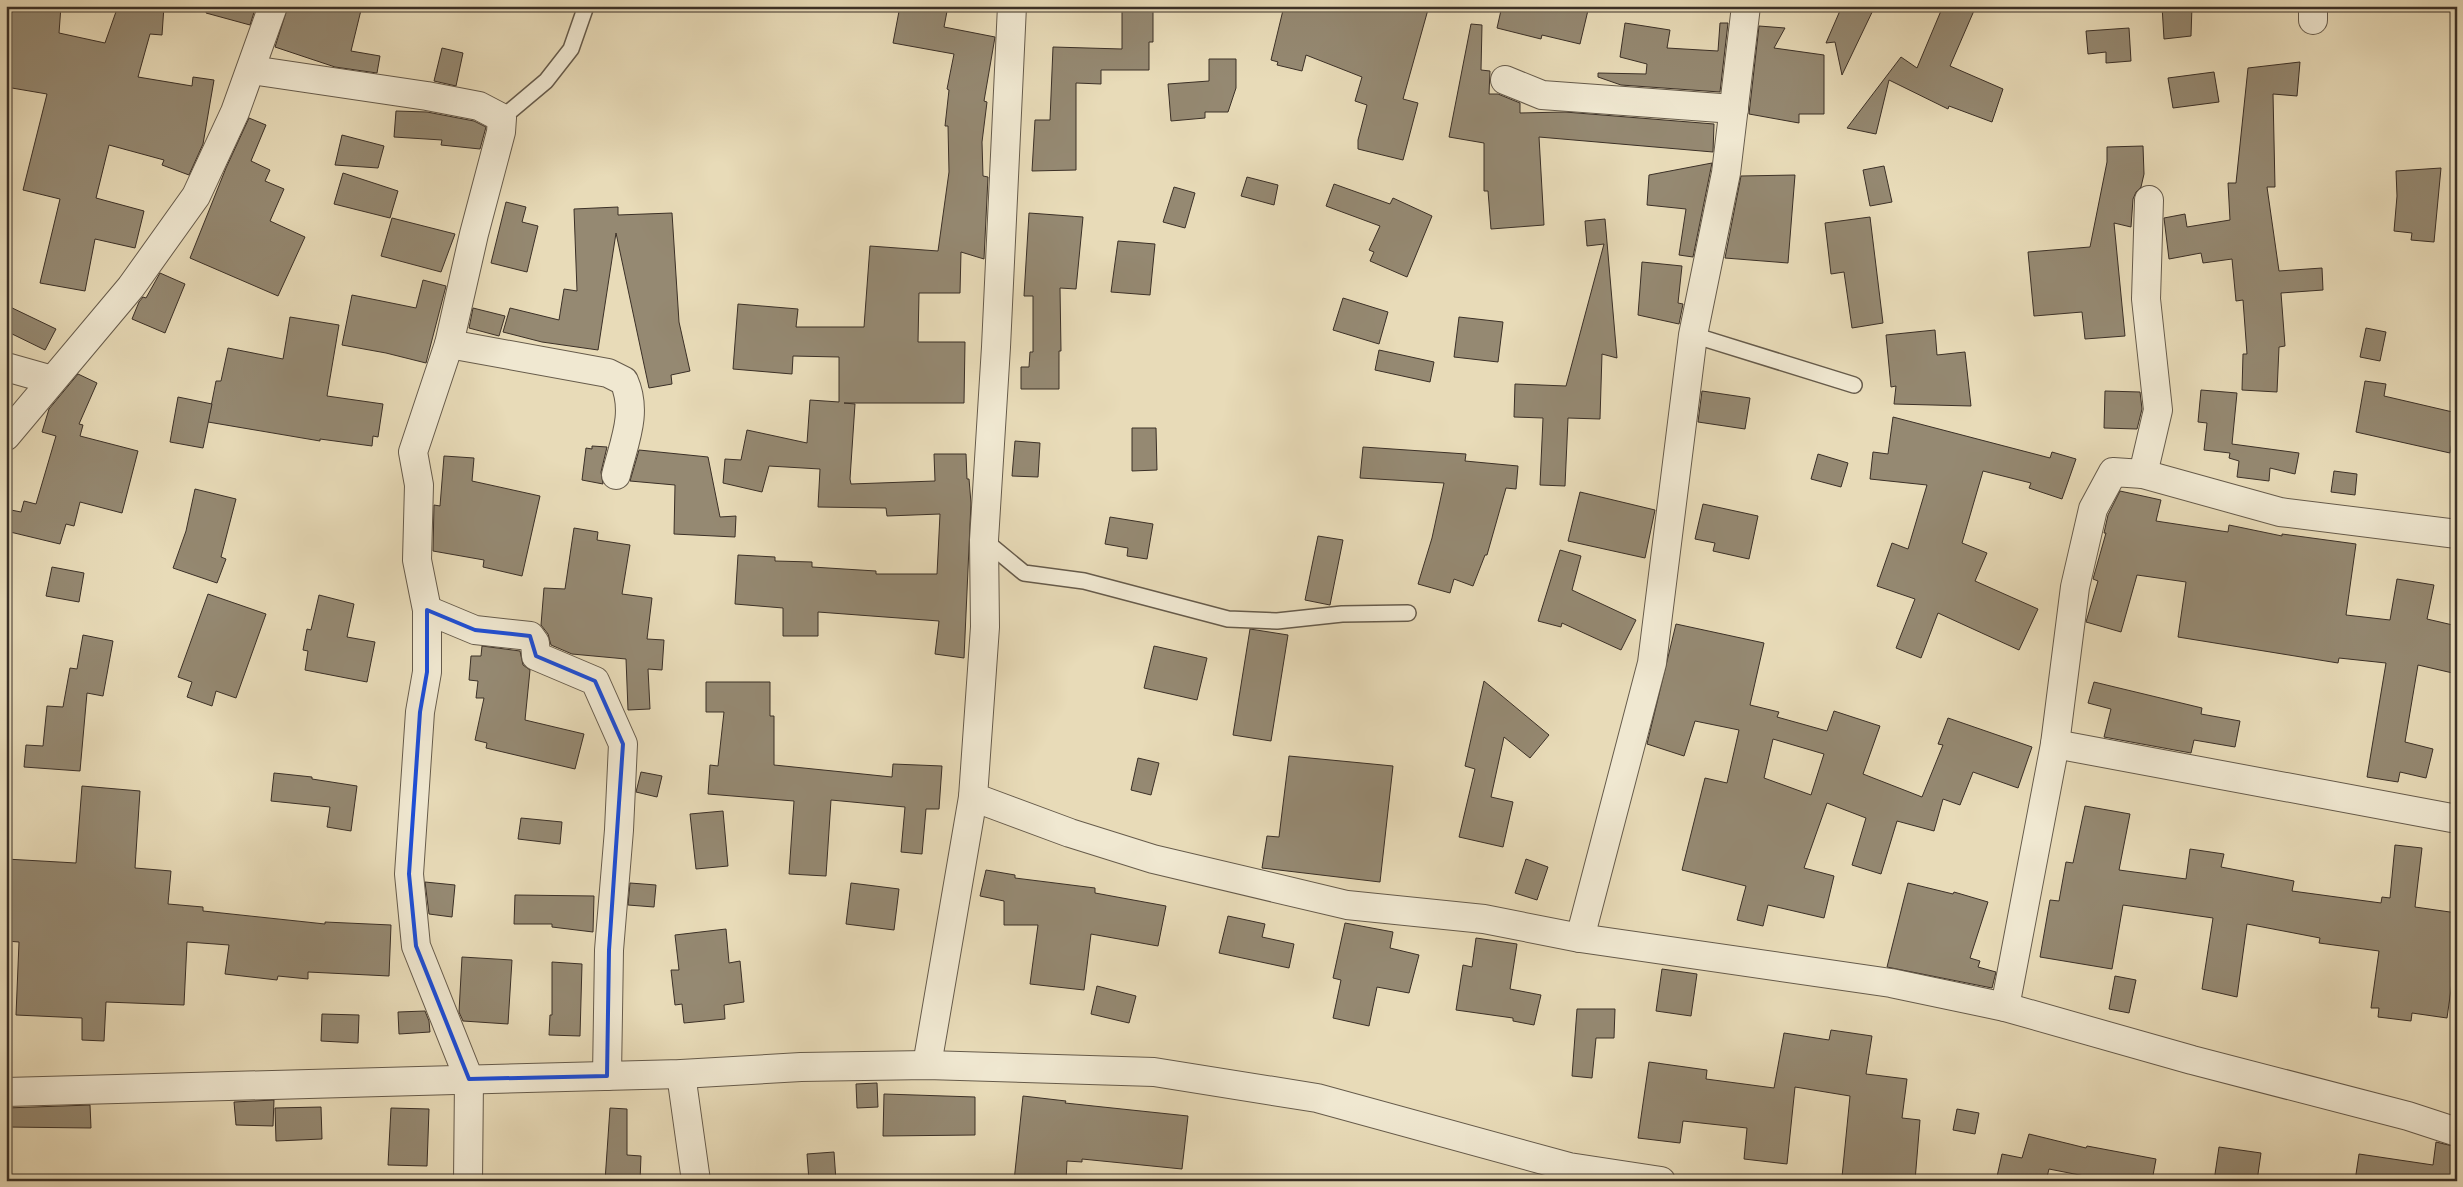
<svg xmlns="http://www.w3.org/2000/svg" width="2463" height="1187" font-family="Vollkorn,serif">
<rect width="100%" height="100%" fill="#e8dbb8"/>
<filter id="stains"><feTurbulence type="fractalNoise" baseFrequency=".004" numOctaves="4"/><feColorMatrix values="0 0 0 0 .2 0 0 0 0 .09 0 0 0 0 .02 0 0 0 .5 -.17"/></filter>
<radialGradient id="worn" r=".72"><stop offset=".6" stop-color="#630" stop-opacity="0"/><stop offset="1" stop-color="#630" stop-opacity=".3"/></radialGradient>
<g fill="#958972" stroke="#3b3027" fill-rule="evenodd">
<polygon points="6,6 61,6 59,33 105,43 118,6 164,6 162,35 150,34 138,77 192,86 193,77 214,80 203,144 189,175 162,165 164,160 109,145 96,198 144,211 135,248 95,239 85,291 40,283 60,199 23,190 47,94 6,87"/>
<polygon points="207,6 256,6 250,25 206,13"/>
<polygon points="288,6 362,6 351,51 380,56 377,73 335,67 275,47"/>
<polygon points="900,6 948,6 944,27 995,37 984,101 987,102 982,142 983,176 988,177 984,259 961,252 960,293 919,293 918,342 965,342 964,403 844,403 855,404 850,479 851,484 935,481 934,454 966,454 967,479 969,479 971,503 964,658 935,654 939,621 818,612 818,636 783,636 783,608 735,604 738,555 775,557 775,561 812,562 812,567 876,571 876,574 937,574 940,514 887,516 886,508 818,507 820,469 769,466 762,492 723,483 725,459 741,460 747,430 807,443 810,400 839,402 839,357 793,356 792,374 733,369 738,304 798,309 796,327 864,327 870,246 938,251 949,172 948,126 945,126 949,90 947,89 954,54 893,43"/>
<polygon points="1122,6 1153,6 1153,42 1149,42 1149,70 1101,70 1101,84 1076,83 1076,170 1032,171 1035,120 1050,120 1053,47 1122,49"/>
<polygon points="1284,6 1429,6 1403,99 1418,103 1403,160 1358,149 1358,140 1367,105 1355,101 1362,77 1306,55 1302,71 1277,65 1278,62 1271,60"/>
<polygon points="1502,6 1589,6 1580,44 1542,35 1541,39 1497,28"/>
<polygon points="1842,6 1875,6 1842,75 1835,42 1826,43"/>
<polygon points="1943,6 1976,6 1950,66 2003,89 1992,122 1949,106 1948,109 1889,80 1876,134 1847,128 1901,57 1917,68"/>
<polygon points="2162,6 2192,6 2191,36 2164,39"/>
<polygon points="1625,23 1670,30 1667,48 1718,51 1720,23 1728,23 1720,92 1621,85 1598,77 1598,73 1646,74 1647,64 1620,57"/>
<polygon points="1471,24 1482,25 1481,70 1490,71 1489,94 1498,94 1520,103 1520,113 1565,112 1714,124 1713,152 1539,137 1544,225 1491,229 1488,191 1484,191 1484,143 1449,137"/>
<polygon points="1759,26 1785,28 1774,48 1824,55 1824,114 1799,114 1799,123 1749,114"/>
<polygon points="2129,28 2131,61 2106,63 2106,52 2088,54 2086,31"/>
<polygon points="442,48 463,53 456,86 434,81"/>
<polygon points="1209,59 1236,59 1236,88 1228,112 1205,112 1205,118 1171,121 1168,84 1209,81"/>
<polygon points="2300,62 2297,96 2273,94 2275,187 2267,187 2279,271 2322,268 2323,290 2281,293 2285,346 2279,347 2277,392 2242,390 2243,354 2247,354 2243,300 2236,301 2232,259 2203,263 2201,253 2169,259 2164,218 2185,214 2187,227 2230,220 2228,183 2236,183 2248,68"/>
<polygon points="2214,72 2219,102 2173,108 2168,78"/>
<polygon points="396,111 427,112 474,121 486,127 480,149 441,145 442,140 394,137"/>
<polygon points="249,118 266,125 251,161 270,170 265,181 284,189 270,221 305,237 278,296 190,258 226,168"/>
<polygon points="342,135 384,146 378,168 335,165"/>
<polygon points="2143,146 2144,174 2141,187 2136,192 2133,199 2131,227 2114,223 2125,336 2085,339 2082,312 2034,316 2028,252 2090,247 2107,162 2107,147"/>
<polygon points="1712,163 1693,257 1679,255 1686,209 1647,205 1649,175"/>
<polygon points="1884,166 1892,202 1870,206 1863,170"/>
<polygon points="2441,168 2434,242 2411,240 2412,233 2394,231 2397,196 2396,171"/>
<polygon points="343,173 398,191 390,218 334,204"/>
<polygon points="1795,175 1788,263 1725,258 1741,176"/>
<polygon points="1247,177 1278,185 1274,205 1241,196"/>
<polygon points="1334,184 1390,204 1393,198 1432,216 1407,277 1370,261 1374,252 1369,250 1380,226 1326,206"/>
<polygon points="1174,187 1195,193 1185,228 1163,222"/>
<polygon points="506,202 526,207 522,222 538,226 527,272 491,263"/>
<polygon points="618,207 618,215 672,213 679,322 690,371 671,375 672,384 649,388 616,233 598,350 542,342 503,332 510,308 559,320 564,289 577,291 574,209"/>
<polygon points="1029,213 1083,217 1076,289 1060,288 1061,351 1059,351 1059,389 1021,389 1021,367 1029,367 1030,352 1033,352 1033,296 1024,296"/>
<polygon points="1870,217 1883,323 1852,328 1844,272 1831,274 1825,223"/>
<polygon points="392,218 455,234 441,272 381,256"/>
<polygon points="1605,219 1617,358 1602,354 1600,419 1568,418 1565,486 1540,485 1543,418 1514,417 1515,384 1566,386 1604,244 1587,246 1585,221"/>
<polygon points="1118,241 1155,244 1150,295 1111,292"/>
<polygon points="1642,262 1682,266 1678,303 1683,304 1679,324 1638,315"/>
<polygon points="160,273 185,284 165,333 132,319 139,302 143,297 146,298"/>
<polygon points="423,280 446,286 426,363 386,353 342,345 352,295 416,308"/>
<polygon points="1343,298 1388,312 1379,344 1333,330"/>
<polygon points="6,305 56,329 45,350 6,331"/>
<polygon points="473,308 505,316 499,336 469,328"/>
<polygon points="290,317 339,325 327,396 383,404 378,437 373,436 372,446 320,439 320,441 208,422 216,381 221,381 228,348 283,359"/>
<polygon points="1459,317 1503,322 1498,362 1454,357"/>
<polygon points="2366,328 2386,332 2380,361 2360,357"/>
<polygon points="1935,330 1937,355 1965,352 1971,406 1894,404 1896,386 1891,387 1886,335"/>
<polygon points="1379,350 1434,362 1430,382 1375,370"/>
<polygon points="78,374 97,383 79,424 83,425 80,436 138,451 122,513 80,502 74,526 66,524 60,544 6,531 6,509 21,512 24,501 36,504 56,436 42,432 49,409"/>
<polygon points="2365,381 2386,384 2384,396 2457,413 2450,453 2356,432"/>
<polygon points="2201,390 2237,393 2232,444 2299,453 2295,474 2270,468 2269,481 2237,477 2239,461 2229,458 2230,453 2204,450 2207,423 2198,422"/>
<polygon points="1702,391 1750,398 1745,429 1698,422"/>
<polygon points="2105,391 2140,392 2142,409 2137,429 2104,428"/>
<polygon points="178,397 212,404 203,448 170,442"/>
<polygon points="1893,417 2050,458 2052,452 2076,459 2062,499 2029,488 2031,483 1983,471 1962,543 1987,553 1975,581 2038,609 2019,650 1938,613 1921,658 1896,648 1915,599 1877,586 1892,543 1908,549 1927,485 1870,479 1873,452 1888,454"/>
<polygon points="1132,428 1156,428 1157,470 1132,471"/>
<polygon points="1015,441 1040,443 1038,477 1012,476"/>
<polygon points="592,446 607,447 601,472 603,484 582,480 586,448 592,449"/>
<polygon points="1363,447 1466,454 1465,461 1518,466 1516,489 1506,488 1487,555 1485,555 1473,586 1454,579 1450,593 1418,584 1432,538 1444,483 1360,478"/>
<polygon points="639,450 708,457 720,517 736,516 735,537 674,534 675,485 630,481"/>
<polygon points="1818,454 1848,463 1841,487 1811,479"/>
<polygon points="444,456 474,458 472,481 540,496 522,576 483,567 484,560 433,551 434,505 440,506"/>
<polygon points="2334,471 2357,474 2355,495 2331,492"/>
<polygon points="195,489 236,499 221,557 226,559 217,583 173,568 186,531"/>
<polygon points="2120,491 2161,500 2156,521 2228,532 2229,525 2282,536 2282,534 2356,544 2346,615 2390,620 2397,579 2434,585 2427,619 2457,626 2457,674 2418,665 2405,742 2433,749 2426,778 2400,772 2398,782 2367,777 2386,663 2339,658 2338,663 2178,637 2186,582 2137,575 2121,632 2086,622 2098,581 2093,579 2106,533 2104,533 2108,515"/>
<polygon points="1580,492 1655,510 1645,558 1568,541"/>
<polygon points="1703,504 1758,516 1749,559 1713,551 1715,543 1695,539"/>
<polygon points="1110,517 1153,524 1147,559 1127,556 1128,548 1105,544"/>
<polygon points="574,528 598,532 597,540 630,545 622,594 652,598 647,639 664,640 662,670 648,669 650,709 628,710 626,659 572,654 551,645 548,634 541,625 544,588 565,589"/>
<polygon points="1318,536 1343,540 1330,605 1305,600"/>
<polygon points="1560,550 1581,556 1572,590 1636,620 1621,650 1562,623 1561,627 1538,621"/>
<polygon points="52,567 84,573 79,602 46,596"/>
<polygon points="208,594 266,614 236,698 216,691 212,706 187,697 192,682 178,677"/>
<polygon points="319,595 354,604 347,637 375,642 367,682 305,670 308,651 303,650 307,629 311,630"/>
<path d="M1676,624L1764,643L1750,705L1779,712L1777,717L1827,731L1834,711L1880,726L1863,774L1922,797L1943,745L1938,744L1948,718L2032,747L2018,788L1973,772L1960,805L1943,799L1934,831L1897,821L1881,874L1852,865L1866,818L1827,803L1804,868L1834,876L1824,918L1768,905L1763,926L1737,920L1746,886L1682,870L1705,778L1727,783L1739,730L1695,721L1684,756L1647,744ZM1773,739L1824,754L1811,795L1764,778Z"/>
<polygon points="1250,629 1288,635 1271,741 1233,735"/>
<polygon points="83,635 113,641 103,696 87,693 80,771 24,767 26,745 43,746 47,706 63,707 70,668 77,669"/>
<polygon points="482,646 520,651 523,665 530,670 525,720 584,734 575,769 486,748 487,743 475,740 484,698 476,698 478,681 469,680 471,656 481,656"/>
<polygon points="1154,646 1207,658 1197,700 1144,688"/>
<polygon points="1484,681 1549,735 1530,758 1504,737 1491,797 1513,802 1503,847 1459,837 1475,769 1465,766"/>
<polygon points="706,682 770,682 770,716 774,716 774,765 892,777 893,764 942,766 939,809 926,809 922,854 901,852 905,807 831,800 826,876 789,874 794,801 708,794 710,765 718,766 724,712 706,712"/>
<polygon points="2094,682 2202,708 2201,714 2240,721 2235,747 2194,740 2191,753 2104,737 2111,709 2088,703"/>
<polygon points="1289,756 1393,766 1380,882 1262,868 1267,836 1279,837"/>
<polygon points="1138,758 1159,763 1151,795 1131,790"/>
<polygon points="641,772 662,776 657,797 636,792"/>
<polygon points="274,773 312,777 312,779 357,786 351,831 327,827 330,807 271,801"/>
<polygon points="82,786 140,791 135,868 171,871 168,904 203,907 203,911 325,924 325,922 391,925 389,976 308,972 308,979 278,976 277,980 225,974 229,945 187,942 184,1005 106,1002 104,1041 82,1040 82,1018 16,1015 19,942 6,941 6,859 76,863"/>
<polygon points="2085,806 2130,814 2119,870 2186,879 2190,849 2224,854 2221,867 2294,881 2292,891 2381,903 2382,897 2390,898 2395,845 2422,848 2415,907 2457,913 2457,968 2454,968 2447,1018 2412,1013 2411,1021 2378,1017 2379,1008 2371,1008 2379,951 2319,943 2320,938 2247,924 2237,997 2202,989 2213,918 2123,905 2112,969 2040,957 2050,900 2059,901 2066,862 2073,863"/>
<polygon points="723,811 728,866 696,869 690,814"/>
<polygon points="521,818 562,822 560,844 518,839"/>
<polygon points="1526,859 1548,867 1537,900 1515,893"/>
<polygon points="986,870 1015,875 1015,878 1095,888 1095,893 1166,906 1158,946 1091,934 1084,990 1030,984 1038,925 1004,925 1004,901 980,896"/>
<polygon points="425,882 455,885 452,917 429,914"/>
<polygon points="630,883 656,885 654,907 628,905"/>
<polygon points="851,883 899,889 894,930 846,924"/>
<polygon points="1908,883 1953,894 1954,892 1988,902 1970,958 1980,961 1978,967 1996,972 1992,988 1887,967"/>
<polygon points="515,895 594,896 593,932 552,927 552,924 514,924"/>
<polygon points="1228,916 1265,924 1262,937 1294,944 1289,968 1219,953"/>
<polygon points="1345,923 1393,932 1390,948 1419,955 1409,993 1377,987 1369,1026 1333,1018 1341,980 1333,978"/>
<polygon points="726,929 729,963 740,961 744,1002 724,1005 725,1019 684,1023 682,1004 675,1005 671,970 679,970 675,935"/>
<polygon points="1476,938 1517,944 1510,989 1541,995 1534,1025 1513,1021 1513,1018 1456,1010 1463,965 1472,967"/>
<polygon points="462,957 512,960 508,1024 463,1021 459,1012"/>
<polygon points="552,962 582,964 580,1036 549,1035 550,1015 552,1015"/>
<polygon points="1662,969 1697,974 1691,1016 1656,1011"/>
<polygon points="2115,976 2136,980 2129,1013 2109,1009"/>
<polygon points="1097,986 1136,996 1129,1023 1091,1014"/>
<polygon points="1577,1009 1615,1009 1614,1038 1596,1038 1592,1078 1572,1076"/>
<polygon points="425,1011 429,1021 430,1032 399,1034 398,1012"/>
<polygon points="322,1014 359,1015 358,1043 321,1041"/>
<polygon points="1831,1030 1872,1036 1866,1074 1907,1079 1902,1118 1920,1120 1915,1181 1882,1181 1842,1177 1850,1096 1795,1087 1787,1164 1744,1159 1747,1128 1683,1121 1680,1143 1638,1138 1649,1062 1707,1070 1706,1079 1774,1088 1784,1033 1829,1040"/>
<polygon points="877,1083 878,1107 857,1108 856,1084"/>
<polygon points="884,1094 975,1097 975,1135 883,1136"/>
<polygon points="1023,1096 1066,1101 1065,1103 1188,1116 1182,1169 1082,1159 1082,1162 1067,1161 1066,1181 1014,1181"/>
<polygon points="274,1100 273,1126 236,1125 234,1102"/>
<polygon points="90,1105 91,1128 6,1127 6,1108"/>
<polygon points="321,1107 322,1139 276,1141 275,1108"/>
<polygon points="391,1108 429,1109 427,1166 388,1165"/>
<polygon points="610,1108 627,1109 627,1155 641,1156 640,1181 605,1181"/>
<polygon points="1957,1109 1979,1113 1975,1134 1953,1130"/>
<polygon points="2029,1134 2086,1148 2087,1146 2156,1159 2152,1181 2110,1181 2049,1169 2046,1181 1996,1181 2002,1154 2022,1158"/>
<polygon points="2436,1142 2457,1147 2457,1181 2355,1181 2359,1154 2433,1165"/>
<polygon points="2219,1147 2261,1153 2257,1181 2214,1181"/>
<polygon points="834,1152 836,1181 809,1181 807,1154"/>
</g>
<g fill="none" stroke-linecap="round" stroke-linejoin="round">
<defs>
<g id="service">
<polyline points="502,118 546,81 571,49 586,6"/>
<polyline points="1693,335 1854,385"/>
<polyline points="984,540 1024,573 1084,581 1228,619 1277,621 1342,614 1408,613"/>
</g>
<g id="minor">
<polyline points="1012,6 996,347 984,540 985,627 973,797 1070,833 1153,859 1347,905 1484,919 1580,938 1891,983 2005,1007 2192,1060 2408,1116 2457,1132"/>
<polyline points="2313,20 2313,6"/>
<polyline points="251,70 427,96 479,106 502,118 501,132 474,234 449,344 413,452 419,485 417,560 427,610 427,672 420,712 409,874 416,946 469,1079 468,1181"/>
<polyline points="1505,80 1542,95 1734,109"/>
<path d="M449,344L608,373L624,381C638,413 624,442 616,475"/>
<polyline points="6,367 52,380"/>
<polyline points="6,436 131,287 196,196 235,112 273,6"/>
<polyline points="2143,474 2158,410 2146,299 2149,200"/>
<polyline points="427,610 475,630 530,636 535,643 536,656 595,681 623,744 619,830 609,950 607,1076"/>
<polyline points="2055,744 2457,819"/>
<polyline points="1580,938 1652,663 1693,335 1726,173 1746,6"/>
<polyline points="2005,1007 2055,744 2075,587 2093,509 2113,472 2143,474 2280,512 2457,534"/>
<polyline points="927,1065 973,797"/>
<polyline points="681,1074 696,1181"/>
<polyline points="6,1092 681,1074 801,1067 927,1065 1154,1072 1317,1098 1569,1167 1661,1181"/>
</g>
</defs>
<use href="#service" stroke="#665b4b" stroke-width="18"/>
<use href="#minor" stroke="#665b4b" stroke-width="30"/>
<use href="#service" stroke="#f0e8d1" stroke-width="15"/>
<use href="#minor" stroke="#f0e8d1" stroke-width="28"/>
</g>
<path fill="none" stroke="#1d4ed8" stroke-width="4" stroke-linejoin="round" d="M427,610L475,630L530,636L536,656L595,681L623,744L609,950L607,1076L469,1079L416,946L409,874L420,712L427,672Z"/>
<rect width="2463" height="1187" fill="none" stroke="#e8dbb8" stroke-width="25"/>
<rect x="8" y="8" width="2448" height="1172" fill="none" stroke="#3b3027" stroke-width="2.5"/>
<rect x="12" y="12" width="2438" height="1162" fill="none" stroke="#3b3027"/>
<rect width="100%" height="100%" filter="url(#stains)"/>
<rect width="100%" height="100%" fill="url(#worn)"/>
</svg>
